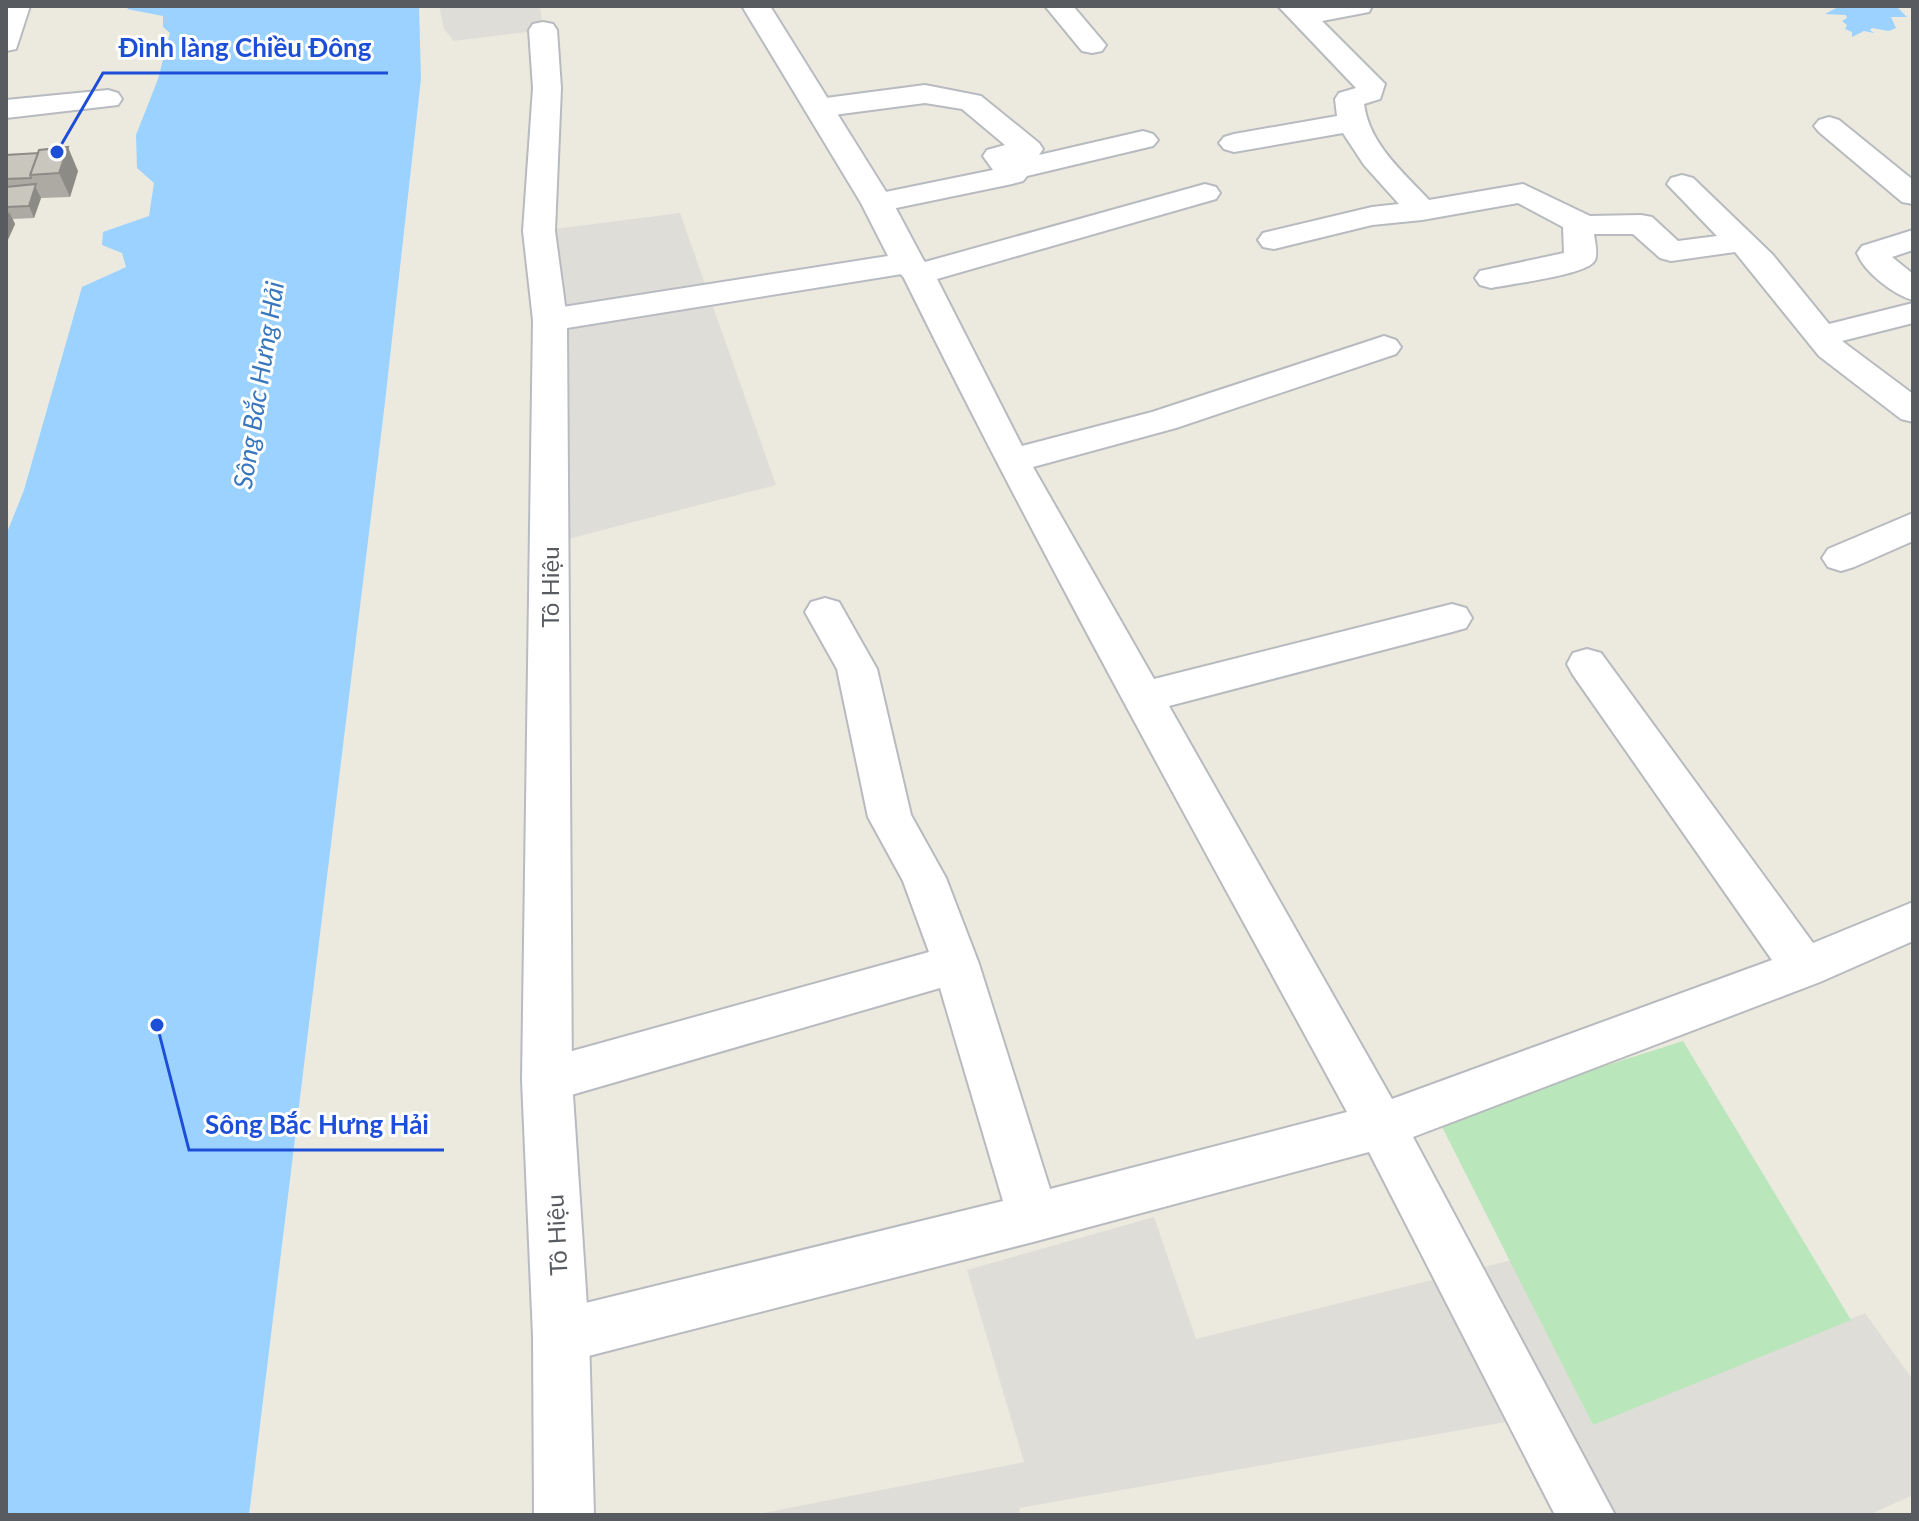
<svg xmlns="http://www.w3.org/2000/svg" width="1919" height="1521" font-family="Lato,sans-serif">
<rect width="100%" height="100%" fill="#eceadf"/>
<g fill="#dfddd7">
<polygon points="439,6 540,6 543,30 454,41 444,29"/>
<polygon points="680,213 776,485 549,544 539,231"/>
<polygon points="1154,1217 1196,1339 1512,1260 1593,1425 1865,1313 1913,1380 1913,1495 1869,1515 1586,1515 1535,1417 1019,1508 1020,1515 753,1515 1024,1462 967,1270"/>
</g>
<polygon fill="#b9e6ba" points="1683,1041 1851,1320 1593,1425 1438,1119"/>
<g fill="#9cd2ff">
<polygon points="131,6 419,6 421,79 385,402 249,1515 6,1515 6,535 24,490 82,287 126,267 122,253 102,245 103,232 149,216 154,183 137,168 136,135 158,79 170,33 163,27 163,16 127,9"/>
<polygon points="1840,6 1896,6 1907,17 1891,17 1896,28 1889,31 1872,28 1870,30 1874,33 1864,31 1852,37 1852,32 1845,29 1847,25 1842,21 1847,18 1846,15 1825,14"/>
</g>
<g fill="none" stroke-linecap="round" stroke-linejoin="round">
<defs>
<g id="minor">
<polygon points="6,6 30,6 16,49 6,51"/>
<polygon points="1045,6 1073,6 1106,45 1102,51 1092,53 1082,51"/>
<path d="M1278,6H1372L1369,12L1322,21L1385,84L1380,99L1364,104C1369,144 1403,172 1429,200L1523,184L1590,216L1641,215L1652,217L1678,241L1717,236L1667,184L1671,178L1682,175L1693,178L1773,255L1829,324L1913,303V323L1842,341L1913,394V422L1901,419L1819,356L1735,252L1671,261L1660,258L1633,234H1594C1595,242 1598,253 1595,260C1589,275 1509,284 1491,288L1480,285L1475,278L1480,271L1564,253L1563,227L1518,203L1422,220L1372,225L1274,249L1263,247L1258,240L1263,233L1372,207L1399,204L1364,165L1343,133L1234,152L1224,149L1219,143L1224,137L1234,134L1337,116L1335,99L1339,93L1356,88Z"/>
<polygon points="543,22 553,24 557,30 561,88 555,231 567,320 562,327 550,330 538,327 533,320 523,231 533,88 529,30 533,24"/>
<polygon points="925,85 981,96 1039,143 1043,149 1039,155 1143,131 1153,134 1158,140 1153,146 1027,176 1023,181 1012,184 877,212 866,210 862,203 866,196 993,170 983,156 987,150 1005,145 962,109 925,103 818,117 808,114 804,108 808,102 818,99"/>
<polygon points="108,90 118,93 122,99 118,105 6,118 6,100"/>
<polygon points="1829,117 1839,120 1913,180 1913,204 1902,202 1819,132 1814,126 1819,120"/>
<path d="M1205,184L1216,187L1220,193L1216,199L937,279L1022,446L1152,412L1372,340L1384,336L1396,340L1401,347L1396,354L1176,428L1033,467L1154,679L1452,604L1466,608L1472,618L1466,628L1452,632L1169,706L1392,1099L1772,960L1573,675L1567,664L1573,653L1587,649L1601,653L1813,943L1913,902V941L1820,982L1413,1137L1615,1515H1555L1369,1152L1033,1242L561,1363L542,1355L534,1336L542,1317L561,1309L1003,1201L940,988L547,1102L530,1095L523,1080L530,1065L547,1058L929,952L903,881L868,817L837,669L805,612L811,602L825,598L839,602L877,669L911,815L946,878L979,964L1050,1189L1347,1112C1196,834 1044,562 904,278L892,263L897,256C908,253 916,253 925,262Z"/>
<path d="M1913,230V250L1892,257L1913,274V300C1894,295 1864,272 1857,253L1862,246Z"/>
<polygon points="1913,513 1913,541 1854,567 1841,571 1828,567 1822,558 1828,549"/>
</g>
<polygon id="secondary" points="742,6 770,6 893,203 925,263 920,270 908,273 567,328 572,1080 589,1336 594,1515 534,1515 533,1336 522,1080 533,320 538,312 550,309 888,256 861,203"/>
</defs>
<use href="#minor" stroke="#b7babf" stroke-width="4"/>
<use href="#secondary" stroke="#b8bbc2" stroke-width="4"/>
<use href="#minor" fill="#fff" fill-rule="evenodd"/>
<use href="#secondary" fill="#fff" fill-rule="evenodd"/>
</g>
<polygon fill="#adaaa3" points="6,155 78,171 70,197 41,198 34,218 13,219 15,224 6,244"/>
<g fill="#8d8b85">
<polygon points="68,147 78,171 70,197 59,173"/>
<polygon points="35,186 41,198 34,218 29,206"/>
<polygon points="9,212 15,224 6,244 6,218"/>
</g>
<g fill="#c9c6be" stroke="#8d8b85" stroke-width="2">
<polygon points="68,147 59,173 30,175 39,150"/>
<polygon points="38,153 30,175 31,178 6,179 6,155"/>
<polygon points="36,184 29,206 6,207 6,187"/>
</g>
<g text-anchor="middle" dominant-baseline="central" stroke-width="6" stroke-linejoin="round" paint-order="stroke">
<g font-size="24" fill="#585c61" stroke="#fff">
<text transform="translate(549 587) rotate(-90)">Tô Hiệu</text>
<text transform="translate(556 1235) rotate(-93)">Tô Hiệu</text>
</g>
<g font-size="26" font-style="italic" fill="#3877be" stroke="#fff">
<text transform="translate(258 385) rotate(-81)">Sông Bắc Hưng Hải</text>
</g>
</g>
<path fill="none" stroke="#1d4ed8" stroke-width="3" d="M57 152L103 73H388M157 1025L189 1150H444"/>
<g fill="#1d4ed8" stroke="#fff" stroke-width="3">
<circle cx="57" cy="152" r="8"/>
<circle cx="157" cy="1025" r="8"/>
</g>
<g font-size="26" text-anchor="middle" font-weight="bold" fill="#1d4ed8" stroke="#fff" stroke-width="6" stroke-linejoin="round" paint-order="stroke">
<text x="245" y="57">Đình làng Chiều Đông</text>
<text x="317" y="1134">Sông Bắc Hưng Hải</text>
</g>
<rect width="1919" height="1521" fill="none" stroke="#585c61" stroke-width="16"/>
</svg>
